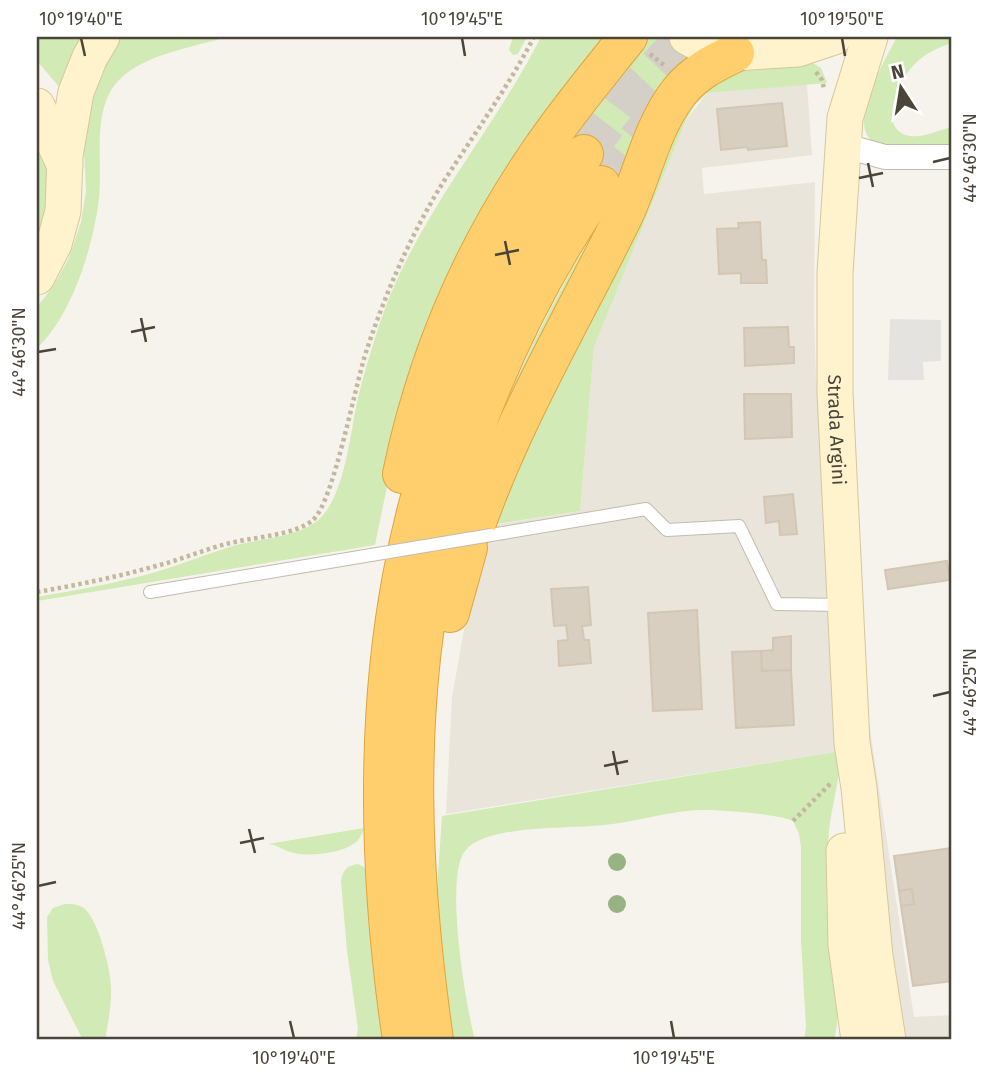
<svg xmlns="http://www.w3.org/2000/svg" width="989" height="1077" font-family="'Fira Sans',sans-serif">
<rect width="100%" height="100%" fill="#f6f3ec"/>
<polygon fill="#eae5da" points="807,84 812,155 702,168 704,194 815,182 814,314 816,377 914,1017 952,1015 952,1040 904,1040 883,889 871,750 835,752 446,814 452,697 466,619 486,545 495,525 580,511 594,347 686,120 707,93"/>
<g fill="#d2eab5">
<polygon points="37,37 88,37 61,89 37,61"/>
<path d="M116,37H227C193,47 145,54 119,80C91,108 103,162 99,198C94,244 72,316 37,348V307L54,285L69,258L81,222L86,191L83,130L86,98Z"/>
<polygon points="513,37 527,37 518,54 513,55 509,50"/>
<path d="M541,37H614L398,433L375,545L37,601V597C77,590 117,583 156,572C183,564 209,553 236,545C260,539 297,537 317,521C345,499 350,432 358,398C363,376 370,354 377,332C411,222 490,137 541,37Z"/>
<path d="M644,37H659L689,58L489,447C522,359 560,285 611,205L574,135L522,201Z"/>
<path d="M897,37H952V43C938,47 921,56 911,68C898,83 877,130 910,136C924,138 939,130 952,127V149C929,149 896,155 875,143C845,126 886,58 897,37Z"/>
<polygon points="811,62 821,68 827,83 707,93 695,105 686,120 594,347 580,511 491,525 674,121 722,72"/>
<polygon points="37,126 48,169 46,213 37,242"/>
<path d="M835,752H841C840,779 832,804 829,831C825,876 826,922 831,966C835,990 841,1016 834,1040H804L806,1027L801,941V847L799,834L793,821C779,814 722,810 704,810C670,810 637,822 604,825C572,829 485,824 465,851C444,877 466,1007 475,1040H452L442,965L437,890L442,816Z"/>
<path d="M364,828C362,834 360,839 355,843C342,853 310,857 294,853C284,851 278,845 268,844Z"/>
<path d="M358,864L364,867L367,873L384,1040H356L358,1029L347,951L341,881C343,870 346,866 358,864Z"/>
<path d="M65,904C73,904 79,904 85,909C99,922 110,968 111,986C112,1004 108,1023 105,1040H83L53,981L48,960L47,917L53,908Z"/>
</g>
<polygon fill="#e5e3e0" points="890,319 941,320 941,361 923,362 924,380 888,380"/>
<g fill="#d8cfc1" stroke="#d3c7b4" stroke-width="2">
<polygon points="782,103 787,146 748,150 747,147 721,150 717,109"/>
<polygon points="760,222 762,260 766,260 767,283 741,283 741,273 719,274 717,229 739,228 738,223"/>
<polygon points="788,327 789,347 794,347 794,363 745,366 744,328"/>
<polygon points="744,394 791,394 792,437 745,439"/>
<polygon points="793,494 797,534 780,535 779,521 766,523 764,497"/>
<polygon points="947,561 950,580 888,589 885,570"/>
<polygon points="588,587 591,625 582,626 584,640 589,640 591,663 559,666 558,641 568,640 566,625 554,626 551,589"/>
<polygon points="697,610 702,709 653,711 648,613"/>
<polygon points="791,636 791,670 762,671 761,651 773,650 773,638"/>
<polygon points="761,651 762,671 791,670 794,725 736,728 732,652"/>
<polygon points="952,848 952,981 913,986 901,906 914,904 912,889 899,891 894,856"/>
<polygon points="912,889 914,904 901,906 899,891"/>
</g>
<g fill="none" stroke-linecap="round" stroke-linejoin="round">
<g stroke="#d4d0c8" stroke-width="38" stroke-dasharray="38 19" stroke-linecap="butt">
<polyline points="584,154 625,101 685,37"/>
<polyline points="601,185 663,107"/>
</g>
<defs>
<g id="lane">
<polyline points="491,535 646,509 667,530 739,526 777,604 844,605"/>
<polyline points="150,592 371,555"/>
</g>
<polyline id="street" points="842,145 885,157 952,157"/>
<g id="secondary">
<polyline points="687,37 718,54 798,49 834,37"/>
<path id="s1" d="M870,37L845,118L835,273V393L852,743L859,788L875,956L888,1040"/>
<polyline points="37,106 65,166"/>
<polyline points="37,277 54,244 63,211 65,156 76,92 90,57 102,37"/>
<polyline points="844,851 846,945 859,1040"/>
</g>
<g id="highway">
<path d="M402,474C426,358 470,254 537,156C565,114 597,76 628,37"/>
<path d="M475,528C513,419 572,321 623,217C642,177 651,128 679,92C694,73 714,63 735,53"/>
<path d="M442,534C475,408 527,292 601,185"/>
<polyline points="450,613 468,548"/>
<path d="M402,1040C354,714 389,427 584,154"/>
<path d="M434,1040C411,879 403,713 438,553"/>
</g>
</defs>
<use href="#lane" stroke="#c2bbae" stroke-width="14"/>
<use href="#street" stroke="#c2bbae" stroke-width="26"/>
<use href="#secondary" stroke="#d6c79b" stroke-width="37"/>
<use href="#highway" stroke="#e0a43c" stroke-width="40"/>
<g stroke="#c4b79f" stroke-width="4.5" stroke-dasharray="3.5 3.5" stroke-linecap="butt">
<polyline points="650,54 665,66"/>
<polyline points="816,72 822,80 824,89"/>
<path d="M37,592C77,585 117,577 156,566C180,560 203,550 226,544C251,537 294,536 313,520C334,501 355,384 367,349C386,292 412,232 444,181C475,133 508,87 534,37"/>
<polyline points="793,821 831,783"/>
</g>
<use href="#lane" stroke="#fff" stroke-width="12"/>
<use href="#street" stroke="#fff" stroke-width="24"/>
<use href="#secondary" stroke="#fff3cd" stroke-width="35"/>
<use href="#highway" stroke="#ffcf6e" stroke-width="38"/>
<defs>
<polyline id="lane-bridge" points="371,555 491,535"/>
</defs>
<use href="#lane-bridge" stroke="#c2bbae" stroke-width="14" stroke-linecap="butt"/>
<use href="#lane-bridge" stroke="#fff" stroke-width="12"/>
</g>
<g fill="#97b381">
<circle cx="617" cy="862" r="9"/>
<circle cx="617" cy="904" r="9"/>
</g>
<path fill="none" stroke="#4b4439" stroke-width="2.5" d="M81,38L85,56M462,38L465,56M842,38L845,56M933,162L950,158M868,163L873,187M859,178L883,173M505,241L510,265M495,255L519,250M141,318L146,342M131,332L155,327M38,352L56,349M933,696L950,692M613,751L618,775M604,766L628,761M249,829L255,853M240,843L264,838M38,886L56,882M290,1021L294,1038M671,1021L674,1038"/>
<g text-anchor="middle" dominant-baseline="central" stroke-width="5" stroke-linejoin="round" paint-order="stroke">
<g font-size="19" fill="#4b4439" stroke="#fff">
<text stroke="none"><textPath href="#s1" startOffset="397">Strada Argini</textPath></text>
</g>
</g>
<rect width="989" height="1077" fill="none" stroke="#ffffff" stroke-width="77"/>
<g transform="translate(901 88) rotate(348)" stroke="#ffffff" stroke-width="5" paint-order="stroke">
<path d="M0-5L12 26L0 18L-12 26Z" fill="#4b4439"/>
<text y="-10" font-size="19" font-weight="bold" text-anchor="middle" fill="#4b4439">N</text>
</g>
<rect x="38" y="38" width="912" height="1000" fill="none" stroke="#4b4439" stroke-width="2.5"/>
<g font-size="18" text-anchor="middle" fill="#4b4439">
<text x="81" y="25">10°19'40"E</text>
<text x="462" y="25">10°19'45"E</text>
<text x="842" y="25">10°19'50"E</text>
<text transform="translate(970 158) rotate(-90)" y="6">44°46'30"N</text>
<text transform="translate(19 352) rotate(-90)" y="6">44°46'30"N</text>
<text transform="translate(970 692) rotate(-90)" y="6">44°46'25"N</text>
<text transform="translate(19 886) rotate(-90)" y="6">44°46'25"N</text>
<text x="294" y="1064">10°19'40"E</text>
<text x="674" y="1064">10°19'45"E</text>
</g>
</svg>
